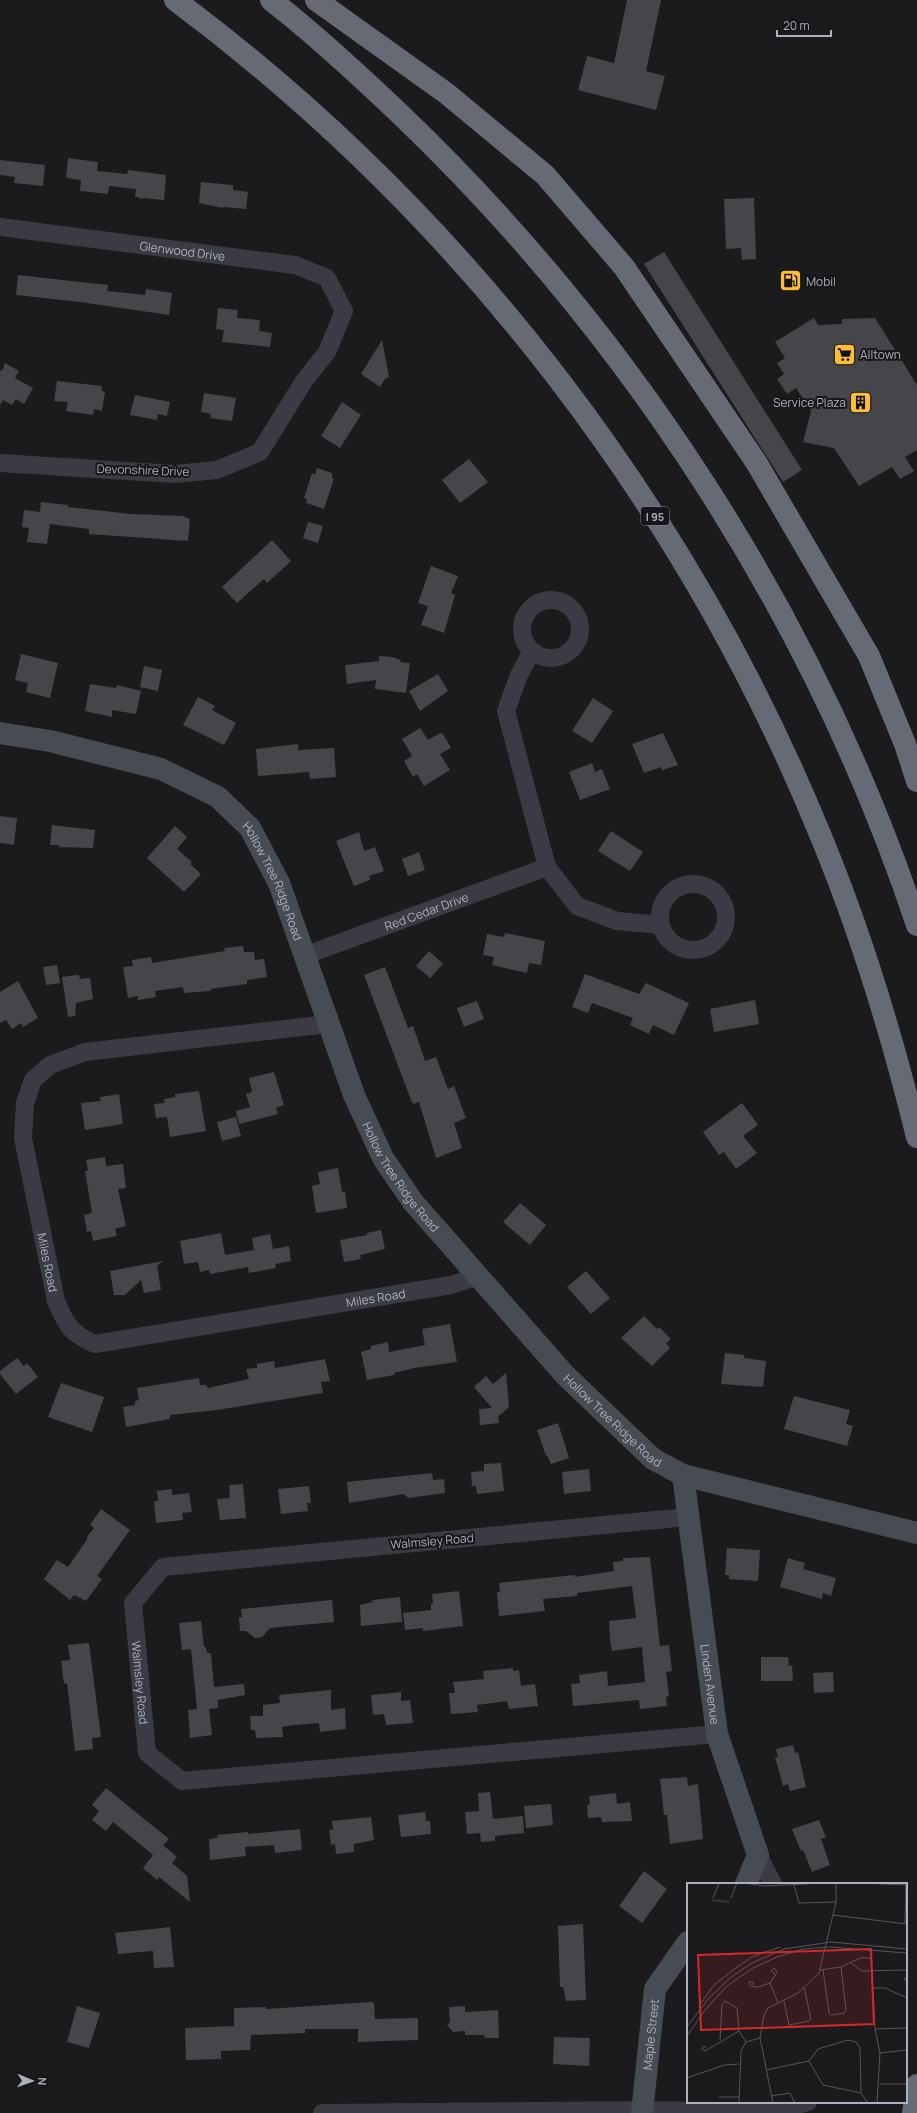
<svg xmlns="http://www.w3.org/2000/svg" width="917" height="2113" font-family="Manrope,sans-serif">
<rect width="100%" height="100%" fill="#1b1b1d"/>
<g fill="#45464a">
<polygon points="627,0 661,0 646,71 665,76 656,110 578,90 587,56 614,63"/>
<polygon points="68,158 98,162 97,171 127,174 128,170 166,175 164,200 144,198 140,199 139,197 135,197 136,189 109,186 108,194 80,191 81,180 66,178"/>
<polygon points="0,160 45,165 43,186 14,183 15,177 0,175"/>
<polygon points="201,182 233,185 233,190 248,192 246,209 223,207 223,208 199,203"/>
<polygon points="754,198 756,259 742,260 741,248 726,249 724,199"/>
<polygon points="664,252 802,470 783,482 644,264"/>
<polygon points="18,275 108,285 107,291 145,295 146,289 172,293 169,315 80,302 16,295"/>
<polygon points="218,308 238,310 237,318 260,320 259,331 272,333 270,347 222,342 224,330 216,329"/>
<polygon points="814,318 818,325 842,324 842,319 875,318 917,385 917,450 905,457 914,471 900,479 892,467 859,486 834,448 803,442 811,411 796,388 787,394 777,379 784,374 777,363 785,358 775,342"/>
<polygon points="382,340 389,377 385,379 380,387 361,374"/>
<polygon points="5,363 19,371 15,378 33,388 24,404 16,399 12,405 3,400 0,405 0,370 2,371"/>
<polygon points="57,381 102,386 102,391 105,392 102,411 94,409 93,415 66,411 68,402 54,401"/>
<polygon points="204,393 236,398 232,421 210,418 211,414 201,412"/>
<polygon points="135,395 170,402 167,416 158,414 157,420 130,415"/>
<polygon points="342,402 361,415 340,448 321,436"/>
<polygon points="469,459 488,482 460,503 442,480"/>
<polygon points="317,468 332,473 332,478 334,479 324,509 306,503 307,499 304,498 312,473 315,475"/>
<polygon points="41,502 68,505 68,507 131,514 183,516 190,519 188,541 89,534 89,529 50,524 47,544 27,542 29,528 22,527 24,510 40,512"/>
<polygon points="308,522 323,526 318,543 303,538"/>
<polygon points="272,540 291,561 267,583 264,579 237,603 222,587"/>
<polygon points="431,566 458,576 451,593 455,595 444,633 421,625 428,606 418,603"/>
<polygon points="21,654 58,663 50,698 26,692 28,683 15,680"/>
<polygon points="379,656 392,657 401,660 400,662 410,663 406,693 375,689 376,680 347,684 345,665 379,661"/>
<polygon points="144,666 162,670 158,691 140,687"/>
<polygon points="438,674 448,691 420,711 409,691"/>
<polygon points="90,684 116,688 117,685 141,691 136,714 112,710 112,717 85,711"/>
<polygon points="198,697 215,706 212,710 236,723 224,745 183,725"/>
<polygon points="593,698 613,711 592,743 572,731"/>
<polygon points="420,728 428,740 440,733 443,734 451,748 440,754 450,770 424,786 417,774 413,777 404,761 412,756 402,739"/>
<polygon points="663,733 678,765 662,770 661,767 644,773 632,744"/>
<polygon points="298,744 298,750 334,748 336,777 310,779 309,772 258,776 256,749"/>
<polygon points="592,763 595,772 602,769 610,789 580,800 569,772"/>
<polygon points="0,816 17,818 14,845 0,843"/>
<polygon points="52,825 95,830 93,848 59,847 59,845 50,845"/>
<polygon points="175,826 187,837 177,849 192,862 190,864 201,874 184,892 147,858"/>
<polygon points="611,831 643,852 630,871 598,851"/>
<polygon points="359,832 364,851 375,847 384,871 369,876 370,880 354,886 336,841"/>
<polygon points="419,852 425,870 408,876 402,859"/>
<polygon points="505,933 545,941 541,965 529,963 527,973 492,965 494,957 483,955 487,934 504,937"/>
<polygon points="243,946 244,952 254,952 255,960 264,959 267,977 247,980 247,984 210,989 211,991 184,993 183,987 155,991 156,997 138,1000 138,996 128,998 123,967 133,966 132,960 151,957 152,963 225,951 224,948"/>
<polygon points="429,951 443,964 430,978 416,966"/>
<polygon points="57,965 60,983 46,985 43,967"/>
<polygon points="385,967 408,1028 413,1026 425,1061 436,1057 448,1089 454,1086 466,1118 454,1123 462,1148 436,1158 419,1102 414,1104 411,1100 364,975"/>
<polygon points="585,974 639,994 646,983 689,1003 674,1035 653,1025 649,1034 630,1025 633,1018 592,1003 588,1013 572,1007"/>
<polygon points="77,975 79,975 80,979 90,978 93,999 76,1003 75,1016 68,1017 62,977"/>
<polygon points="18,981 38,1018 23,1027 21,1023 12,1029 6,1020 0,1023 0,992"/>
<polygon points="755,1000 759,1024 714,1032 710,1009"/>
<polygon points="477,1001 484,1019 464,1027 457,1008"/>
<polygon points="274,1072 284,1105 276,1108 278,1114 239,1124 236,1111 250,1107 246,1094 252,1092 249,1078"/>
<polygon points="199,1091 206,1131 170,1137 167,1117 156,1118 154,1104 165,1103 164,1099 175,1097 175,1094"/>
<polygon points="119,1094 123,1124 85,1130 81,1103 101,1101 100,1097"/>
<polygon points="742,1103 758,1125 743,1136 757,1153 736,1169 724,1152 719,1155 703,1132"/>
<polygon points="236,1117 241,1136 222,1141 217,1122"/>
<polygon points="105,1157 106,1166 123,1164 126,1188 118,1189 126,1226 115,1229 117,1236 93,1241 91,1231 87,1232 84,1215 92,1213 85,1171 88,1171 86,1160"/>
<polygon points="338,1168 342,1192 345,1191 347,1208 316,1213 312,1186 320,1184 318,1172"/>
<polygon points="520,1203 546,1225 530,1245 503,1222"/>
<polygon points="381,1230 385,1249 360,1255 361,1259 344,1262 340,1240 367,1235 367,1233"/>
<polygon points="221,1233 225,1255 254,1250 252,1238 270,1234 273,1249 289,1246 291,1261 275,1264 276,1268 249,1273 248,1267 210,1274 209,1270 200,1272 198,1262 184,1264 180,1241"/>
<polygon points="163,1261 157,1266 161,1290 144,1293 141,1280 125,1295 114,1295 110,1271"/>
<polygon points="586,1271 610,1298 591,1314 567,1287"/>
<polygon points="644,1316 657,1329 659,1327 671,1339 666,1343 670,1348 652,1366 621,1338"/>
<polygon points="450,1324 457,1362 414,1368 394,1373 394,1375 367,1380 361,1352 371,1349 371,1346 388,1342 389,1352 425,1345 422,1329"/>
<polygon points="725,1353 744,1355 744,1358 766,1361 763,1387 721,1384"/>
<polygon points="17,1358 24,1366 27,1363 38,1377 16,1394 0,1374 0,1371"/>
<polygon points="325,1359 330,1381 321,1382 323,1393 217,1410 170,1415 170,1419 126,1427 123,1407 135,1405 135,1401 139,1400 137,1388 199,1378 200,1385 206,1385 208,1388 249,1379 246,1369 257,1368 257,1364 274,1361 275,1368"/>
<polygon points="506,1373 509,1407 499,1416 498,1414 499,1423 480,1425 479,1409 492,1408 474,1387 486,1376 493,1384"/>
<polygon points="61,1383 104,1397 92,1432 48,1417"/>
<polygon points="794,1396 850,1410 846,1424 853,1426 847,1446 784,1429"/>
<polygon points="558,1423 569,1458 551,1464 547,1455 546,1456 537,1430"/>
<polygon points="501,1463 504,1491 477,1494 476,1486 472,1486 471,1472 484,1471 484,1464"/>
<polygon points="589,1469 591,1491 564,1494 562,1472"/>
<polygon points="432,1473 433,1480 444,1479 445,1493 408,1498 404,1494 349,1503 347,1482"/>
<polygon points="243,1484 246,1518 220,1520 217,1499 230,1498 229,1485"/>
<polygon points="309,1486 311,1503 307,1503 308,1511 281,1514 278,1489"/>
<polygon points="172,1489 172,1495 189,1493 192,1512 182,1513 183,1520 156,1523 154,1501 158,1501 157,1491"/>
<polygon points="101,1509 130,1530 97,1576 102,1579 86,1601 74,1595 70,1600 44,1579 57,1560 68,1567 88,1538 87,1537 94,1528 90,1525"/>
<polygon points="727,1548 760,1550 758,1581 729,1579 729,1575 725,1575"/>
<polygon points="650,1557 660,1646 669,1645 672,1671 666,1672 669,1696 666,1697 667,1706 640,1709 639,1700 573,1706 571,1684 580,1683 579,1675 607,1671 608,1686 645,1682 642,1647 612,1651 610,1639 609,1621 636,1618 632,1586 577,1593 577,1596 543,1599 545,1611 499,1616 497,1592 500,1592 499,1583 575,1575 575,1577 614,1571 613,1562 623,1561 623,1558"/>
<polygon points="788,1558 805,1563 803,1569 836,1578 831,1596 823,1593 822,1599 780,1587"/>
<polygon points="459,1591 463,1626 423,1631 423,1628 405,1630 403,1613 431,1610 431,1604 433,1603 432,1594"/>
<polygon points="400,1597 402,1622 361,1626 360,1605 373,1602 372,1600"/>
<polygon points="332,1600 334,1622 270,1628 262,1637 255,1638 246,1631 240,1631 239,1618 242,1617 241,1609"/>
<polygon points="201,1621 204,1647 206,1647 207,1653 211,1653 214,1687 244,1684 245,1695 218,1700 218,1708 209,1709 212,1735 190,1738 188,1710 197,1709 191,1649 201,1648 182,1650 179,1623"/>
<polygon points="89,1643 101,1737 92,1738 93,1749 75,1751 67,1683 64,1684 61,1661 70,1660 68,1645"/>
<polygon points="761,1657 788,1657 789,1666 792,1665 793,1681 761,1681"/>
<polygon points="513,1668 513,1671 519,1670 521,1686 535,1684 538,1706 509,1709 507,1701 477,1705 478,1712 451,1714 449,1693 455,1693 453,1682 484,1679 483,1671"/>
<polygon points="833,1672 834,1692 814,1693 813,1673"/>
<polygon points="331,1690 331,1710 345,1708 346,1729 320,1732 319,1723 293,1725 282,1727 283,1737 256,1738 255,1730 251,1730 250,1716 263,1716 263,1705 280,1703 279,1695"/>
<polygon points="401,1692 401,1701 410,1700 413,1723 386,1725 384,1714 373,1715 371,1695"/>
<polygon points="793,1745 795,1753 798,1752 806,1787 790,1791 788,1784 783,1786 775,1757 778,1757 776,1749"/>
<polygon points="687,1777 688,1786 698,1784 703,1839 670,1844 667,1815 664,1815 660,1779"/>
<polygon points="106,1788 169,1839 163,1845 177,1857 172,1863 187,1876 190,1902 159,1877 157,1880 143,1868 153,1855 113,1822 106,1831 92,1820 99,1811 92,1805"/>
<polygon points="490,1792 493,1819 523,1816 524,1833 495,1836 495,1841 481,1842 480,1833 467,1834 465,1812 479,1811 478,1793"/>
<polygon points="616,1793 617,1804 630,1802 632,1821 602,1822 601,1817 588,1818 587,1805 590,1804 589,1796"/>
<polygon points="551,1804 553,1825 526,1828 524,1806"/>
<polygon points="425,1812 426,1821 430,1821 431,1834 401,1837 398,1815"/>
<polygon points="371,1817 374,1840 354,1844 354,1852 336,1854 335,1844 331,1845 329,1830 333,1830 332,1821"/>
<polygon points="819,1820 826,1837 821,1839 830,1865 812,1872 803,1850 801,1851 792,1829"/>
<polygon points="300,1829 302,1850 275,1853 274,1845 245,1847 246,1856 210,1860 209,1839 218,1838 217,1835 248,1832 248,1834"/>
<polygon points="644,1871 667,1889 642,1923 619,1906"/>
<polygon points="583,1924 586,2000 566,2001 563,1987 560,1987 558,1926"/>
<polygon points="170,1927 174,1967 154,1968 153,1951 118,1954 115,1933"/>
<polygon points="372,2002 374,2003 375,2019 418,2018 418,2040 358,2042 358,2029 305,2029 305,2033 251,2035 250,2050 221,2051 221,2059 186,2060 185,2028 234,2026 234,2008 266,2007 266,2009"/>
<polygon points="77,2006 100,2013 89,2048 67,2042"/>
<polygon points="465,2006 465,2012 498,2010 499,2038 485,2038 484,2035 465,2035 465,2031 453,2032 447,2025 450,2022 449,2007"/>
<polygon points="554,2037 590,2038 589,2066 553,2064"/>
</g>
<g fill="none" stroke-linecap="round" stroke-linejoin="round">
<g stroke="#3b3c43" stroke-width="18">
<path id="s1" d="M0,227L295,265L327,278L344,311L327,352L304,381L260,452L217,470L175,474L0,463"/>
<circle cx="551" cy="629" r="29"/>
<polyline points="547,867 577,906 617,921 661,925"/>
<circle cx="693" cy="917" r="33"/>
<path id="s2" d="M306,955L547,867L506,711L519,675L532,651"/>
<path id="s3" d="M328,1024L85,1052L50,1065L33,1080L25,1103L23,1138L56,1301C67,1326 70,1333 95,1344L451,1285L480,1276"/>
<path id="s4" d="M688,1517L163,1567L133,1603L147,1753L182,1781L717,1734"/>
<polyline points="758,1855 773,1884"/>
<polyline points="322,2113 642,2110 771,2112 808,2102"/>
</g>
<g stroke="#494b53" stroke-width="22">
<path id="s5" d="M0,733L50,741L161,769L218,797L250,828L279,883L354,1095L383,1158L413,1202L565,1375L653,1459L683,1475L917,1533"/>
<path id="s6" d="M683,1475L717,1734L758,1855L746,1884"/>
<path id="s7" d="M642,2113L655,1989L688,1942"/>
</g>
<g stroke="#676a74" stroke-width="22">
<path d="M175,0C462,214 687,507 822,839C862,936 892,1035 917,1137"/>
<path d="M271,0C316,35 359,75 400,114C633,337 815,619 917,925"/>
<polyline points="316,0 446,93 545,175 624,267 756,462 869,656 905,744 917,781"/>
<polyline points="913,2113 917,2085"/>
</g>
</g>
<defs>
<symbol id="fuel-square" viewBox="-11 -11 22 22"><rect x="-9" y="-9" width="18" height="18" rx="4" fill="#ffbd31" stroke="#161618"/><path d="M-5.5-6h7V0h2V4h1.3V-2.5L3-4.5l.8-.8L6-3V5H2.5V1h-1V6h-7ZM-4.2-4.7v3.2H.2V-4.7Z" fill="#111"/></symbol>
<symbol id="supermarket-square" viewBox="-11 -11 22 22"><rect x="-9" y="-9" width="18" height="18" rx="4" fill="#ffbd31" stroke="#161618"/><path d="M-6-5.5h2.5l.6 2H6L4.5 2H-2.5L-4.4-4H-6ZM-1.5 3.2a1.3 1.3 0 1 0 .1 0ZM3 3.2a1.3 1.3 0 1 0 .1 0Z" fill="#111"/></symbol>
<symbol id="building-square" viewBox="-11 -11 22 22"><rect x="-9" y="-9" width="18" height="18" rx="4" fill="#ffbd31" stroke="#161618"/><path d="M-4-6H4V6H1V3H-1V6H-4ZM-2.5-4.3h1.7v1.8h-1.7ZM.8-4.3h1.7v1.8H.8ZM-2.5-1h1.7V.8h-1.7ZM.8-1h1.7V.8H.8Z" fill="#111"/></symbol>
</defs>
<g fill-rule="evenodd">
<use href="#fuel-square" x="778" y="268" width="25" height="25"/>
<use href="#supermarket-square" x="832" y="342" width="25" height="25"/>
<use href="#building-square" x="848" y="390" width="25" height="25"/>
</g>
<g text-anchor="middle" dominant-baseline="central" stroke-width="4" stroke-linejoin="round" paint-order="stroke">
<rect fill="#161618" stroke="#7f828c" stroke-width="1" x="641" y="507" width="28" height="18" rx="3"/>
<g font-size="11" font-weight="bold" fill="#acb1bd">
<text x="655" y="516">I 95</text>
</g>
<g font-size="12" fill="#acb1bd" stroke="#161618">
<text stroke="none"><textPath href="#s1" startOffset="184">Glenwood Drive</textPath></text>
<text transform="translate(143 470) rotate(2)">Devonshire Drive</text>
<text stroke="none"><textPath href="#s5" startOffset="331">Hollow Tree Ridge Road</textPath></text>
<text stroke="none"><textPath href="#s2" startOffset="128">Red Cedar Drive</textPath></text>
<text stroke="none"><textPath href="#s5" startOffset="655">Hollow Tree Ridge Road</textPath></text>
<text stroke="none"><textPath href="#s3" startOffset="491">Miles Road</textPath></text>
<text stroke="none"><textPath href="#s3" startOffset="875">Miles Road</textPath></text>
<text stroke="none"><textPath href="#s5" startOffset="979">Hollow Tree Ridge Road</textPath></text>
<text transform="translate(432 1541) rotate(-5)">Walmsley Road</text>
<text stroke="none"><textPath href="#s4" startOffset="654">Walmsley Road</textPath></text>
<text stroke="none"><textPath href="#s6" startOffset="211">Linden Avenue</textPath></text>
<text stroke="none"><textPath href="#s7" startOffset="79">Maple Street</textPath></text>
</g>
<g font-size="12" fill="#acb1bd" stroke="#161618" text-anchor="start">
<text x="806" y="281">Mobil</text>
<text x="860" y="354">Alltown</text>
<text x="846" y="402" text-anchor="end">Service Plaza</text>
</g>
</g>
<g transform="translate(687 1883)">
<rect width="220" height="220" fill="#1b1b1d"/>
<path fill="none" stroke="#2f3a43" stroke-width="2" d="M25,17L42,19"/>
<path fill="none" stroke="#55575d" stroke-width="1" d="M58,0L77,3L136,0M175,0L220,2M107,2L112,20L149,19M26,15L32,0M44,15L50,0M146,32L220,41M218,40L219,1M164,80L175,88L220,87M133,87L154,84L173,75H184L188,146L193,170L190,220M136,87L142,130L145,132L157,130L159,127L154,84M219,87L220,93L217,96L220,99M83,100L90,89L87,85L84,88L88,91M66,102V99H62L63,103L71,104L83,100L91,120M186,105H198L220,115M97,118L102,142L122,138L124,136L117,104M14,120L27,102L50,84L65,74L93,64M0,144L21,116L44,94L67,79L97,66L144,59L220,66M188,146L220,145M0,153L18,127L40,103L66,85L90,74L116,66L142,64L220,70M33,157L35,122L38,118L50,125L52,148L59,159M20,165L17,163L15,166L18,168L52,148M193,170L220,167M122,178L131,166L161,157L169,159L173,165L174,210M79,187L122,178L136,202L174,210L181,220M0,195L37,182L52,181M193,201H220M84,213L103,210L108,220M32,214H52M52,220L54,168L59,159L73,155M86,220L73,155L77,132L81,125L111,110L132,90L149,19V0"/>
<path fill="#d62828" fill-opacity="0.15" stroke="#d62828" stroke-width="2" d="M184,66L187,141L14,147L11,72Z"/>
<rect width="220" height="220" fill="none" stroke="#acb1bd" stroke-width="2"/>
</g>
<g transform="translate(32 2081) rotate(92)" stroke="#161618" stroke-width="3" paint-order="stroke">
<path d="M0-3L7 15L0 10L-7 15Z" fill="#acb1bd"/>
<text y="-6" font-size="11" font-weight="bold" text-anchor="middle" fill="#acb1bd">N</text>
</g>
<path d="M777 30v6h54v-6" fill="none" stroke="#acb1bd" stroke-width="2"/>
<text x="783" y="30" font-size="12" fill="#acb1bd" stroke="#161618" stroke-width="3" paint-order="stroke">20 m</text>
</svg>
